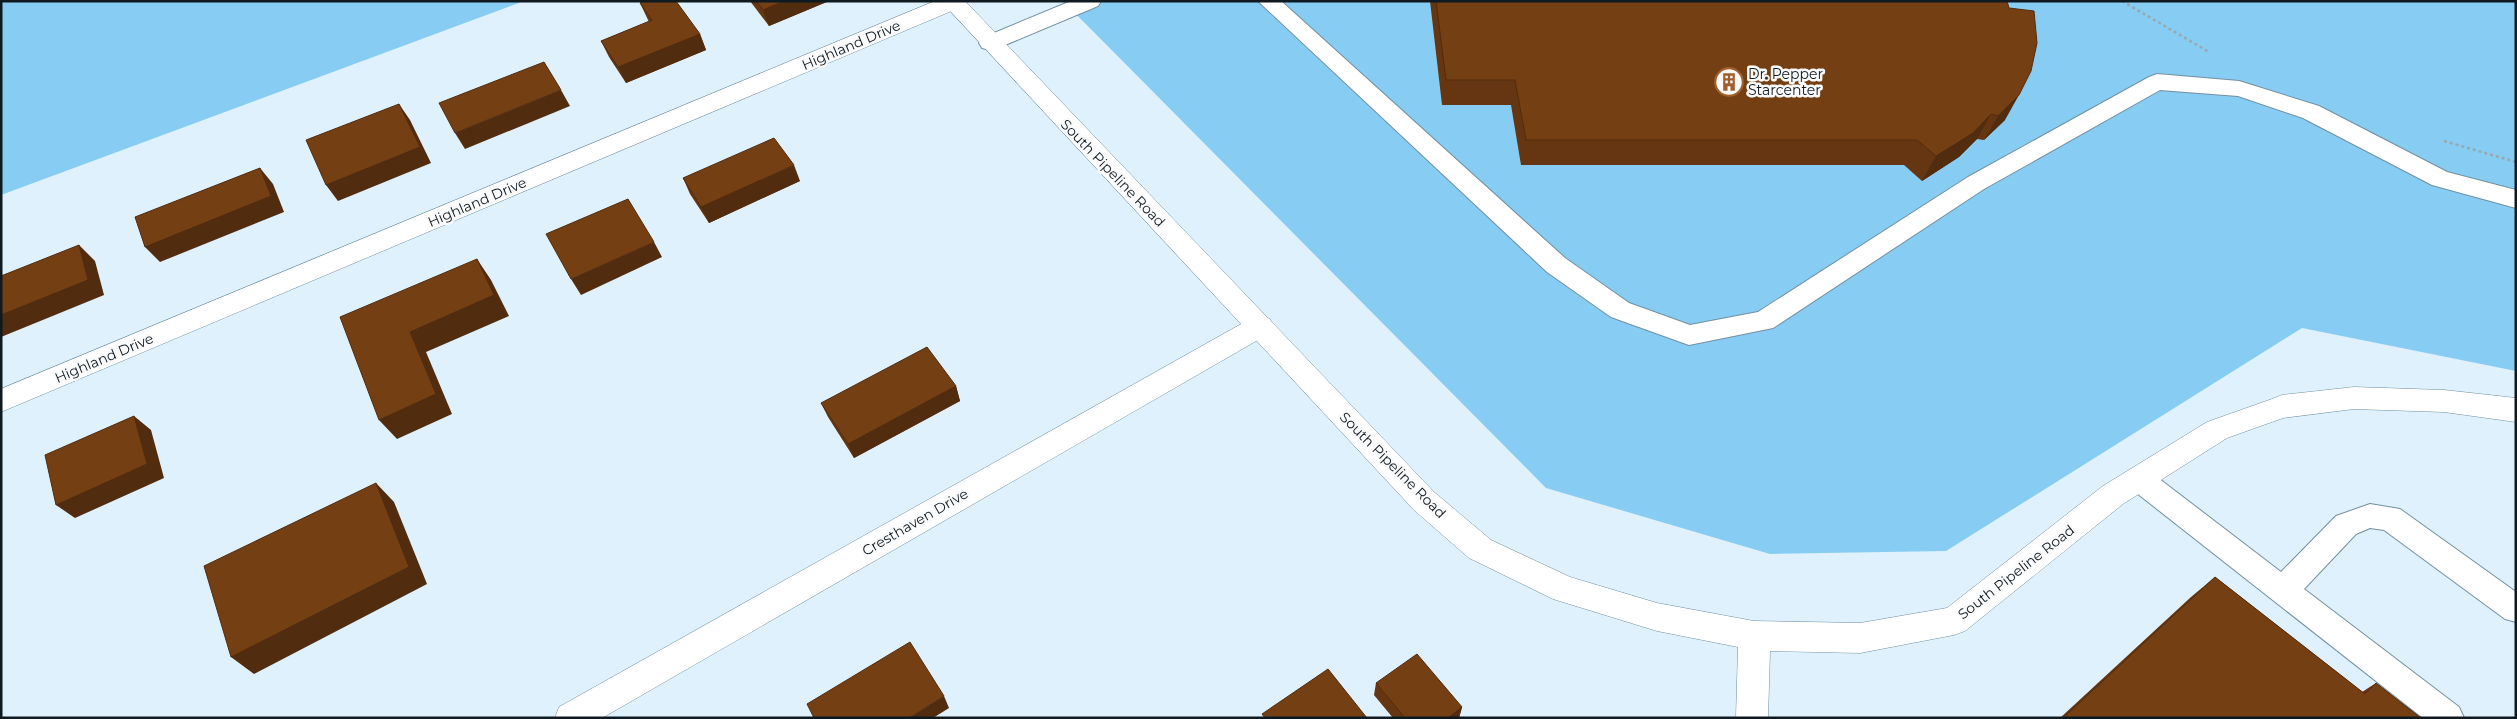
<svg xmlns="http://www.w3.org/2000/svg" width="2517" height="719" font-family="Montserrat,sans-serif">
<rect width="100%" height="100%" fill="#def1fc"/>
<g fill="#87cdf3">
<polygon points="1,1 524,1 1,195"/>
<polygon points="1063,1 2516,1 2516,371 2302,328 1946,551 1770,554 1546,488"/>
</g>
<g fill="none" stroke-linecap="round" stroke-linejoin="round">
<defs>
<g id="lane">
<polygon points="1071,1 1101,1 1098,6 998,48 990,50 982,48 979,43 982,38"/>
<polygon points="1258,1 1281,1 1565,258 1629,303 1690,325 1758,312 1968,177 2149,77 2157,74 2239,81 2319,106 2447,172 2516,190 2516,208 2432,185 2303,118 2238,96 2160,90 1984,189 1773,328 1689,345 1611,317 1547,272"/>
<polygon points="2139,467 2149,471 2281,572 2336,516 2370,504 2400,509 2516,592 2516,622 2505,619 2384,530 2370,528 2356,534 2304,589 2459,707 2464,718 2423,718 2129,487 2125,479 2129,471"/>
</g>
<g id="street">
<polygon points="935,1 964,2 961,7 1,412 1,389"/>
<polygon points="1260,315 1270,319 1273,326 1270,333 602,718 555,718 559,707 1250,319"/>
</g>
<polygon id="secondary" points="941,1 965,1 1434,492 1491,540 1570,577 1657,603 1754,621 1860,623 1947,608 2103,486 2207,422 2272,399 2282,395 2354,387 2444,390 2516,398 2516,422 2444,412 2354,409 2283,418 2227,438 2123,504 1965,631 1954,635 1860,653 1770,651 1768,718 1736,718 1738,647 1657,631 1553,599 1469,558 1414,510"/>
</defs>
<use href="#lane" stroke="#7290a0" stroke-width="2"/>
<use href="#street" stroke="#7290a0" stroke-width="1"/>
<use href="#secondary" stroke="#7290a0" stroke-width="1"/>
<g stroke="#97a8b1" stroke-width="2.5" stroke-dasharray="3 3" stroke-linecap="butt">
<polyline points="2122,1 2209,52"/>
<polyline points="2444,141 2516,162"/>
</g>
<use href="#lane" fill="#fff" fill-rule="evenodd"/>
<use href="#street" fill="#fff" fill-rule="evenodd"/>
<use href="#secondary" fill="#fff" fill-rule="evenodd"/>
</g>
<g fill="#653611">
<polygon points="750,1 829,1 769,26"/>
<polygon points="1430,1 2007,1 2005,120 1984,140 1977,139 1959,157 1922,181 1904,165 1521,165 1511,105 1442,105"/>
<polygon points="640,3 700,34 706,50 626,83 609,57 601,41 649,22"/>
<polygon points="683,178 800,181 709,223 690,194"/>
<polygon points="956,386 960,401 854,458 828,417 821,403"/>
<polygon points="2215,577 2362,692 2376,683 2421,718 2060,718 2191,597"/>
<polygon points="1376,683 1462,707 1459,718 1393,718 1374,695"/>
</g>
<g fill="#522c0e">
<polygon points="784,1 829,1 769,26 763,10"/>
<polygon points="700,34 706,50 626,83 618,67"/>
<polygon points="561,90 570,106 465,149 455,133"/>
<polygon points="2019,95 2005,120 1984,140 1998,116"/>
<polygon points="399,104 410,120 431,163 338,201 326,185"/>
<polygon points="1991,114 1977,139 1959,157 1922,181 1936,156"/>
<polygon points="794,165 800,181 709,223 701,207"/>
<polygon points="260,168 273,184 284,212 160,262 145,247"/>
<polygon points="654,242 662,257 581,295 571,279"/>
<polygon points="79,245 95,261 104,295 1,337 1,315"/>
<polygon points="477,259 491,280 509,316 426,352 452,414 397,439 379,420 410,332"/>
<polygon points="956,386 960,401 854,458 848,444"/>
<polygon points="134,416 151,430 164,478 75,518 56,505"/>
<polygon points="376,483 394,502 427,584 254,674 231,657"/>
<polygon points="944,696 949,708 933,718 909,718"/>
<polygon points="1462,707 1459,718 1448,718"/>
</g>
<g fill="#753f14" stroke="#522c0e">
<polygon points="644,1 676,1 700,34 618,67 601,41 652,20 640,3"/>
<polygon points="756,1 784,1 763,10"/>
<polygon points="1436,1 2007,1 2009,8 2034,11 2037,43 2031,71 2019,95 1998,116 1991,114 1973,133 1936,156 1917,140 1526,140 1515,80 1446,80"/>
<polygon points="544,62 561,90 455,133 439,103"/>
<polygon points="399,104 420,147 326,185 306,140"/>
<polygon points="774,138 794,165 701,207 683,178"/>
<polygon points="260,168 271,196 145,247 135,217"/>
<polygon points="628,199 654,242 571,279 546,234"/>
<polygon points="79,245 88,280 1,315 1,276"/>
<polygon points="477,259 494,295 410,332 436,394 379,420 340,317"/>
<polygon points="927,347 956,386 848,444 821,403"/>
<polygon points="134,416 147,464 56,505 45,455"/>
<polygon points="376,483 409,567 231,657 204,566"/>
<polygon points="2215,577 2365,694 2376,683 2421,718 2063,718"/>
<polygon points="910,642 944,696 909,718 814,718 807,704"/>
<polygon points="1417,654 1462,707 1448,718 1405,718 1376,683"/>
<polygon points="1328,669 1367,718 1265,718 1262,714"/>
</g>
<defs>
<symbol id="building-ring" viewBox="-11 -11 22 22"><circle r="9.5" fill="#fafafa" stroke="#a15f2d" stroke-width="1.5"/><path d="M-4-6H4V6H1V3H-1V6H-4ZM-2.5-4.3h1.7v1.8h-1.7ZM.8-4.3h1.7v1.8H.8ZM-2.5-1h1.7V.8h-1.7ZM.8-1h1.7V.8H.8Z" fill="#a15f2d"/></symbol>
</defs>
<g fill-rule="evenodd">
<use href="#building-ring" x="1713" y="66" width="32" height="32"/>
</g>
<g text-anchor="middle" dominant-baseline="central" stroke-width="5" stroke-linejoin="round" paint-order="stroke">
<g font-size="14" fill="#0e1920" stroke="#fafafa">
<text transform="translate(851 45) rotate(-23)">Highland Drive</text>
<text transform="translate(1113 173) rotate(46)">South Pipeline Road</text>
<text transform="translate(477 202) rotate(-23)">Highland Drive</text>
<text transform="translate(104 358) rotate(-23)">Highland Drive</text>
<text transform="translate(1393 465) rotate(45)">South Pipeline Road</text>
<text transform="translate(915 522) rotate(-30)">Cresthaven Drive</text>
<text transform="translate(2016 572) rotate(-38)">South Pipeline Road</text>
</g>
<g font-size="14" fill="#0e1920" stroke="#fafafa" text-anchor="start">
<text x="1748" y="74">Dr. Pepper<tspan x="1748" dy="16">Starcenter</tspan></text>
</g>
</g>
<rect width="2517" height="719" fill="none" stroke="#0e1920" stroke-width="5"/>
</svg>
